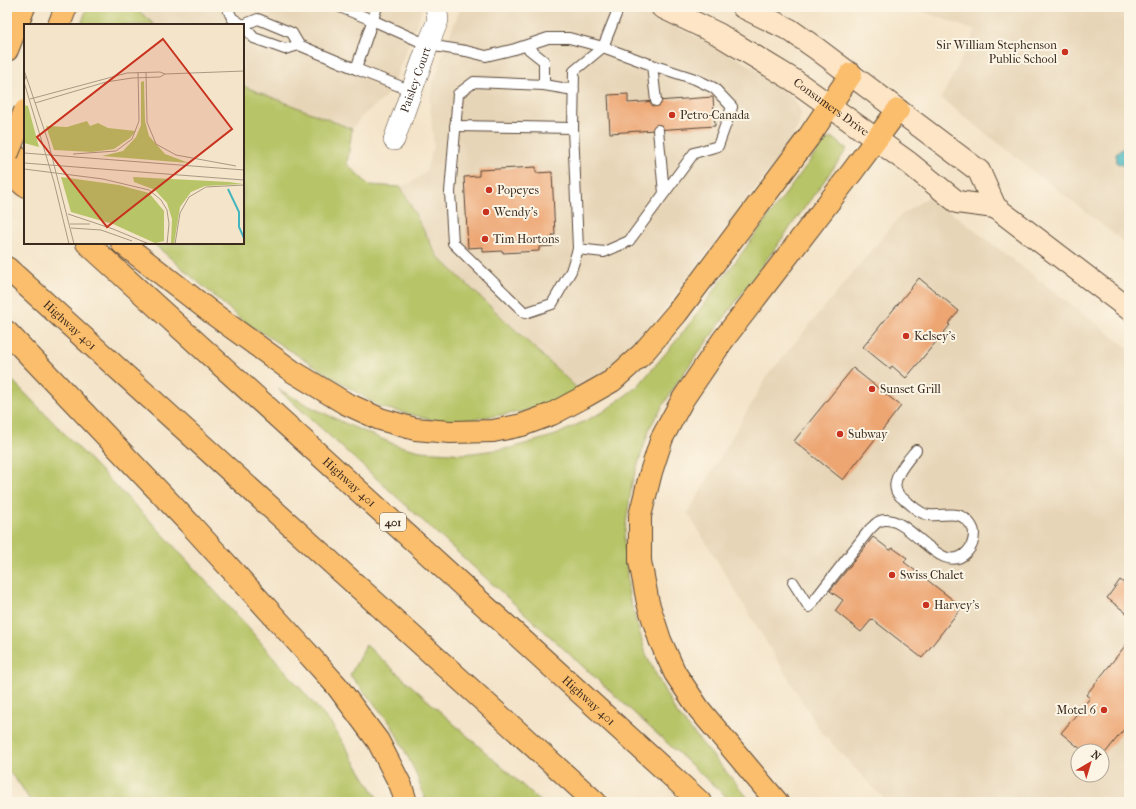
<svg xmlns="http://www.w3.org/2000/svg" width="1136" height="809" font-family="'IM FELL French Canon',serif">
<rect width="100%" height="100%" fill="#fcf5e5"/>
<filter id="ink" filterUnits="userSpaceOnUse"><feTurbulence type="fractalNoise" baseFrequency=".025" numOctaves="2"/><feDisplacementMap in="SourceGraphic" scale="8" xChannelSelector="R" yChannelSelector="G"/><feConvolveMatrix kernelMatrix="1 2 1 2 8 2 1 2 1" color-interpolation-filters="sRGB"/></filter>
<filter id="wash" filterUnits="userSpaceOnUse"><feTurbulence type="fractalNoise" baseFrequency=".012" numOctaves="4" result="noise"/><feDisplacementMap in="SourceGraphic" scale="16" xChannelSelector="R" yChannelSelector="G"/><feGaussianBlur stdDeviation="0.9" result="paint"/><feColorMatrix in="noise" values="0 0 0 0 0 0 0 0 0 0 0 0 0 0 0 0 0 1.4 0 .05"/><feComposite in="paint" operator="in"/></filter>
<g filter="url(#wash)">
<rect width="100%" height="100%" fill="#f4e4c9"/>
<g fill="#e7d5b7" fill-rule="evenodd">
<polygon points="134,7 423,7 391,89 381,101 363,115 352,129 243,86 243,25 155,25"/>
<polygon points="461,7 636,7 712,44 775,80 797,103 801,113 799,124 787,147 642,339 582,393 437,256 401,187 414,181 426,171 434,146 430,106 431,90 452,29"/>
<polygon points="911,7 1129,7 1129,246 941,98 976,31"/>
<path d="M930,196L1129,349V802H887L821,732L688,513L768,375L901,215ZM1078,751H1102V775H1078Z"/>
</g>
<g fill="#b7c467" stroke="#797742">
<polygon points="87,7 134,7 155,25 81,25"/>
<polygon points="243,86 352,129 347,164 369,185 401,187 437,256 582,393 521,412 446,423 380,407 243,321 153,243 243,243"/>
<polygon points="832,137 847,149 838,162 678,381 650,427 632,483 624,538 629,597 647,657 675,711 749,799 746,802 732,802 278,389 309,406 351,426 396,445 420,451 465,454 511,448 556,435 603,412 638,386 681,335 824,142"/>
<polygon points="7,375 161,532 251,631 332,725 380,802 31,802 21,786 7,770"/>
<polygon points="366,645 541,802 426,802 415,771 391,724 350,675"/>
</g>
<polygon fill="#45b5be" stroke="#40706e" points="1123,148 1129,151 1129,168 1117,163 1116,154"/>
<g id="blocks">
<g fill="#eda572">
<polygon points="628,94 628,103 713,97 715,126 610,133 608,95"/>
<polygon points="536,167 536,173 552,172 555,235 552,235 553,246 539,247 539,251 503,253 503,251 483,252 483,247 468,248 464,177 479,176 479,170"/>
<polygon points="919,278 959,311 948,324 950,325 906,378 892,366 890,369 863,347"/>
<polygon points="853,368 901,406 843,480 794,441"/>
<polygon points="873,537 890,550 893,548 907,558 904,562 962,607 922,658 872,619 861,632 835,611 843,600 830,591"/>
<polygon points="1120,580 1129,587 1129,615 1107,598"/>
<polygon points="1129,641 1129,723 1102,757 1102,751 1083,751 1061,733 1090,698 1086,695"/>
</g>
</g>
</g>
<g filter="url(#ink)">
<use href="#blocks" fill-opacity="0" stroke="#574638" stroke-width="1"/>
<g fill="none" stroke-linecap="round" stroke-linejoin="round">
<defs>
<g id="service">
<polyline points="227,7 232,18 243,25 254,38 285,49 299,45"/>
<polyline points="340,7 372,20 428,45 466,51 486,56 515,49 548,38 569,38 603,47 652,65 695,79 714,88 732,107 718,146 694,153 629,241 604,252 578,249"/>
<polyline points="243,25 258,19 292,33 299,45 356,69 412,91"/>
<polyline points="525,46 544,61 544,85"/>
<polyline points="652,65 656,101"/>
<polyline points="356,69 377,7"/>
<polyline points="574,90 544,85 474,82 458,94 450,192 453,243 525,313 552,304 571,271 578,249 573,128 574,71 603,47 619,7"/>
<polyline points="455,126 573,128"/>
<polyline points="658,130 664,193"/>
<path d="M793,582L809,607L870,529C873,527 876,522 880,521C909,511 940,580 967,552C972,547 974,540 974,533C974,530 973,528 971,525C959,508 946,517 929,515C920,514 913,506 906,501C904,499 900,497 899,495C887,482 908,460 916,450"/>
</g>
<g id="minor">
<path id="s1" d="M394,140L428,45L438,20L436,7"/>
</g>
<g id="secondary">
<path id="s2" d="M662,7L718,34L795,81L909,163L957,202L995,207"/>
<polyline points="743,7 790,30 817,49 979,171 995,207 1129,309"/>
</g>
<g id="primary">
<polyline points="59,25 66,7"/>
<polyline points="7,50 24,7"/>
</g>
<g id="motorway">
<polyline points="7,148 25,164"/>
<polyline points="7,170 25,186"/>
<path id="s3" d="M87,243L700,802"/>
<polyline points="122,243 212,313 292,371 345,403 380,419 415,429 450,432 493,431 522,425 552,414 582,398 612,381 642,354 677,313 808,138 851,74"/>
<path id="s4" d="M7,268L595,802"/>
<polyline points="7,332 189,523 292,636 337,686 378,741 401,786 406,802"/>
<polyline points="777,802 755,776 699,709 675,673 660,640 648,603 640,561 640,516 651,472 662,438 683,399 723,340 852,172 898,110"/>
</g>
</defs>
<use href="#service" stroke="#574638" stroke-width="12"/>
<use href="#minor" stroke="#574638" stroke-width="22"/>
<use href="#secondary" stroke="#574638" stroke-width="24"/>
<use href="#primary" stroke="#574638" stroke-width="24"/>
<use href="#motorway" stroke="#574638" stroke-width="24"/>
<use href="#service" stroke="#fff" stroke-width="10"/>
<use href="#minor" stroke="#fff" stroke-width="21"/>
<use href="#secondary" stroke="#fde5c5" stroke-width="22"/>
<use href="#primary" stroke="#fabe6d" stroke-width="22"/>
<use href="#motorway" stroke="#fabe6d" stroke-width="22"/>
<defs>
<polyline id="primary-bridge" points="7,155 25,111"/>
</defs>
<use href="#primary-bridge" stroke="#574638" stroke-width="24" stroke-linecap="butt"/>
<use href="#primary-bridge" stroke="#fabe6d" stroke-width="22"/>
</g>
</g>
<g fill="#c8321e" stroke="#fcf5e5" stroke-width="1.5">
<circle cx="1065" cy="52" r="4"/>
<circle cx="672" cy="115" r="4"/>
<circle cx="489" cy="190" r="4"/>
<circle cx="486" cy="212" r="4"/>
<circle cx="485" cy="239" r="4"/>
<circle cx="906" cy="336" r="4"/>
<circle cx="872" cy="389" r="4"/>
<circle cx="840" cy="434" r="4"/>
<circle cx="892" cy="575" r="4"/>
<circle cx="926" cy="605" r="4"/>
<circle cx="1104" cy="710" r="4"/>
</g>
<g text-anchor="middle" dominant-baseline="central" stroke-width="4" stroke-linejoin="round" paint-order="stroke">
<rect fill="#fcf5e5" stroke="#75675a" stroke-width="1" x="380" y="513" width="26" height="18" rx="3"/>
<g font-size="11" font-weight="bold" fill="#3b2a1e">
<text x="393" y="522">401</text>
</g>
<g font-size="12" fill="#3b2a1e" stroke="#fcf5e5" text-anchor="start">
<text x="1057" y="45" text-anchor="end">Sir William Stephenson<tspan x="1057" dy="14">Public School</tspan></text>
<text x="680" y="115">Petro-Canada</text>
<text x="497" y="190">Popeyes</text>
<text x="494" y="212">Wendy's</text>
<text x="493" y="239">Tim Hortons</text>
<text x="914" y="336">Kelsey's</text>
<text x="880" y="389">Sunset Grill</text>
<text x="848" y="434">Subway</text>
<text x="900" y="575">Swiss Chalet</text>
<text x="934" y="605">Harvey's</text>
<text x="1096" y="710" text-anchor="end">Motel 6</text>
</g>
<g font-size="12" fill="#3b2a1e" stroke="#fcf5e5">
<text stroke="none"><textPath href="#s1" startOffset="64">Paisley Court</textPath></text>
<text stroke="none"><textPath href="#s2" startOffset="197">Consumers Drive</textPath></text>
<text stroke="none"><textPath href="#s4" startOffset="85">Highway 401</textPath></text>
<text stroke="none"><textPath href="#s3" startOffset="355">Highway 401</textPath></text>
<text stroke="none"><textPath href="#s3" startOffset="679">Highway 401</textPath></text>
</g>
</g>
<g transform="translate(24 24)">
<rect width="220" height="220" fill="#f4e4c9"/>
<path d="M120,57L121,97L125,112L141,130L165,139L78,132L99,127L112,113L117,101V58ZM0,81L4,82L15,123L0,119ZM63,97L66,102L74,99L84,104L112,107L106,114L90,125L68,128L30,126L22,102L43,103ZM37,153L95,161L125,169L140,187V217L131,219L89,200L47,188ZM109,153L205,158L219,160L181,162L167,168L156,183L150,220H147L148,195L143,179L131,166L110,158Z" fill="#b7c467"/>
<path fill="none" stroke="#45b5be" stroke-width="2" d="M204,165L215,188V203L220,214"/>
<path fill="none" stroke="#aa9a85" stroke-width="1" d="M0,46L24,117L50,220M122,48L123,98L132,120L152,131L212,142M2,52L0,58L30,158L45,220M6,75L103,49L136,48L141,50L220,47M11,79L82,58L108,54L136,53L141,50M0,129L220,146M49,130L92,127L108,115L115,97L114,48M0,139L220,156M0,145L79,155L125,166L137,176L143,186L145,200L143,220M44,190L89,205L125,220M46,200H66M47,204L77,206L108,217M151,220L156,189L165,173L182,163L220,161"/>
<path fill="#c8321e" fill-opacity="0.15" stroke="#c8321e" stroke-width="2" d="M139,15L208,105L83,203L13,113Z"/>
<rect width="220" height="220" fill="none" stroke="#3b2a1e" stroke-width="2"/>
</g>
<rect width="1136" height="809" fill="none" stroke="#fcf5e5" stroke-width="24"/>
<g transform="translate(1090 763) rotate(38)"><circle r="19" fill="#fcf5e5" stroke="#afa495"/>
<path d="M0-3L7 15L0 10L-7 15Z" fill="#c8321e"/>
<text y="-6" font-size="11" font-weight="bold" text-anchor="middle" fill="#3b2a1e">N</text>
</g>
</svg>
